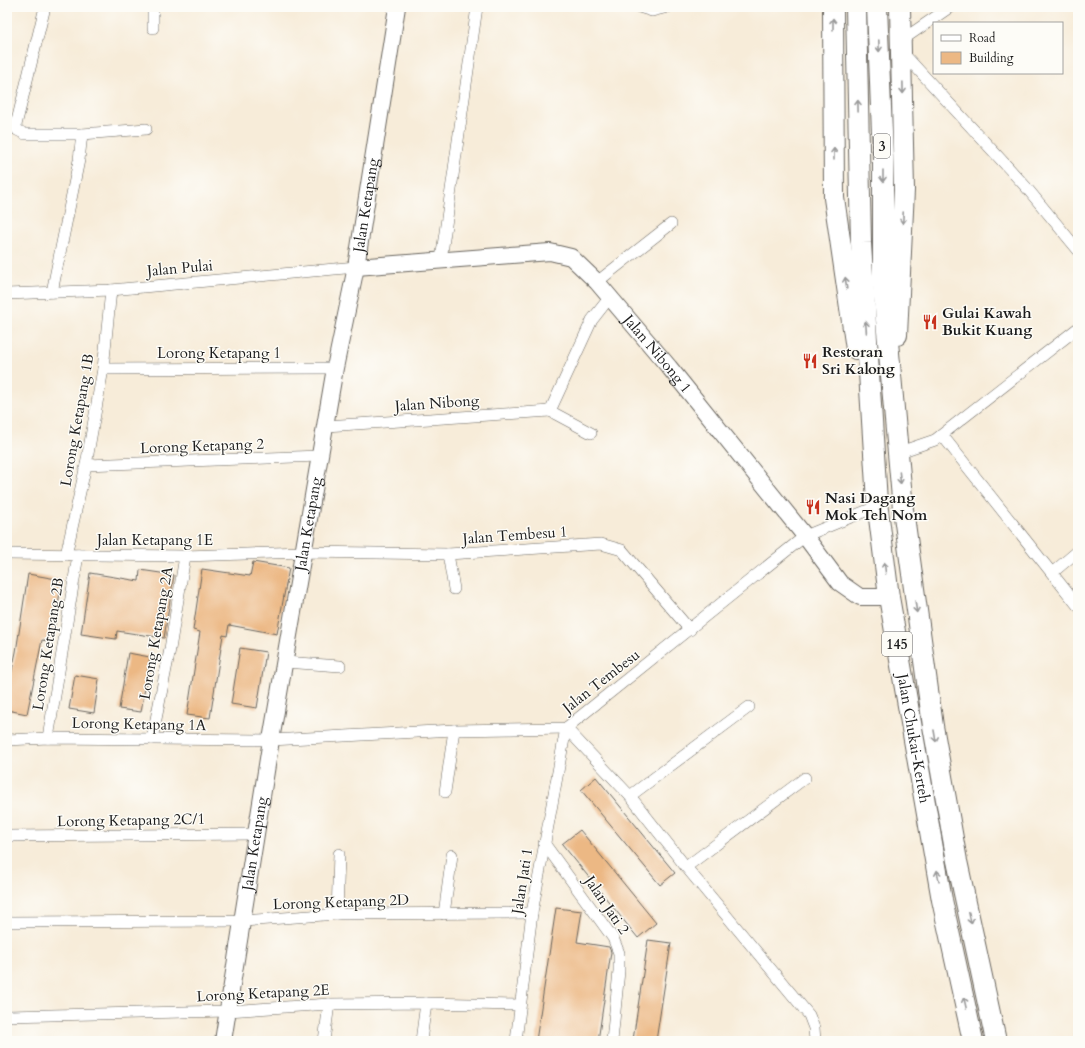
<svg xmlns="http://www.w3.org/2000/svg" width="1085" height="1048" font-family="Cardo,serif">
<rect width="100%" height="100%" fill="#fdfcf7"/>
<filter id="ink" filterUnits="userSpaceOnUse"><feTurbulence type="fractalNoise" baseFrequency=".025" numOctaves="2"/><feDisplacementMap in="SourceGraphic" scale="8" xChannelSelector="R" yChannelSelector="G"/><feConvolveMatrix kernelMatrix="1 2 1 2 8 2 1 2 1" color-interpolation-filters="sRGB"/></filter>
<filter id="wash" filterUnits="userSpaceOnUse"><feTurbulence type="fractalNoise" baseFrequency=".012" numOctaves="4" result="noise"/><feDisplacementMap in="SourceGraphic" scale="16" xChannelSelector="R" yChannelSelector="G"/><feGaussianBlur stdDeviation="0.9" result="paint"/><feColorMatrix in="noise" values="0 0 0 0 0 0 0 0 0 0 0 0 0 0 0 0 0 1.4 0 .05"/><feComposite in="paint" operator="in"/></filter>
<g filter="url(#wash)">
<rect width="100%" height="100%" fill="#f7ecd9"/>
<g id="blocks">
<g fill="#ecb884">
<polygon points="253,562 289,568 277,634 229,625 227,636 223,635 210,718 187,715 200,632 193,630 202,569 250,576"/>
<polygon points="140,570 174,575 164,638 117,631 116,639 81,634 90,573 139,581"/>
<polygon points="28,574 62,580 52,642 42,640 27,714 7,710 7,693 16,652"/>
<polygon points="240,648 266,652 257,708 231,704"/>
<polygon points="128,653 150,657 141,712 119,709"/>
<polygon points="75,675 99,679 94,713 69,709"/>
<polygon points="596,777 675,873 660,885 581,790"/>
<polygon points="580,830 656,923 638,938 562,844"/>
<polygon points="556,908 582,911 577,942 609,947 611,952 598,1041 536,1041"/>
<polygon points="648,940 671,943 656,1041 638,1041 633,1040"/>
</g>
</g>
</g>
<g filter="url(#ink)">
<use href="#blocks" fill-opacity="0" stroke="#69655e" stroke-width="1"/>
<g fill="none" stroke-linecap="round" stroke-linejoin="round">
<defs>
<g id="street">
<polyline points="45,7 16,125 17,130 25,134 82,134 79,160 52,292"/>
<polyline points="639,7 652,11 668,7"/>
<polyline points="153,28 153,7"/>
<polyline points="902,40 950,7"/>
<polyline points="902,52 1026,187 1078,250"/>
<polyline points="82,134 146,129"/>
<polyline points="441,260 477,7"/>
<polyline points="597,282 671,224"/>
<polyline points="7,294 111,290 356,267"/>
<polyline points="103,369 335,368"/>
<polyline points="550,411 592,320 610,297"/>
<polyline points="550,411 591,433"/>
<polyline points="326,426 550,411"/>
<polyline points="942,435 1078,606"/>
<polyline points="897,453 935,440 1078,328"/>
<polyline points="86,465 319,456"/>
<polyline points="7,554 185,556 304,552 448,554 601,544 622,550 690,630"/>
<polyline points="448,554 454,589"/>
<polyline points="66,555 86,465 103,369 111,290"/>
<polyline points="1052,573 1078,551"/>
<polyline points="285,662 340,666"/>
<polyline points="566,728 630,796 686,867 809,1015 814,1028 815,1041"/>
<polyline points="48,738 78,555"/>
<polyline points="152,739 170,649 185,556"/>
<polyline points="7,740 48,738 271,740 454,730 566,728 805,536 878,506"/>
<polyline points="445,792 454,730"/>
<polyline points="630,796 749,707"/>
<polyline points="7,836 256,834"/>
<polyline points="544,843 613,938 619,953 619,971 612,1041"/>
<polyline points="686,867 805,778"/>
<polyline points="337,914 339,854"/>
<polyline points="444,914 452,855"/>
<polyline points="7,922 243,921 337,914 532,913"/>
<polyline points="7,1016 228,1011 329,1004 426,1003 520,1005"/>
<polyline points="324,1041 329,1004"/>
<polyline points="421,1041 426,1003"/>
<polyline points="516,1041 532,913 566,728"/>
</g>
<g id="secondary">
<path id="s1" d="M356,267L550,252L571,257L597,282L669,367L805,536L840,583L860,597H889"/>
<path id="s2" d="M223,1041L271,740L335,368L356,267L397,7"/>
</g>
<g id="highway">
<polyline points="833,7 834,198 856,349"/>
<path id="s3" d="M856,7L861,243L877,502L889,597L942,900L973,1041"/>
<polyline points="877,7 883,158 883,286 903,509 933,726 957,861 996,1041"/>
<polyline points="897,335 904,190 900,7"/>
</g>
</defs>
<use href="#street" stroke="#69655e" stroke-width="12"/>
<use href="#secondary" stroke="#69655e" stroke-width="18"/>
<use href="#highway" stroke="#69655e" stroke-width="22"/>
<use href="#street" stroke="#fff" stroke-width="11"/>
<use href="#secondary" stroke="#fff" stroke-width="16"/>
<use href="#highway" stroke="#fff" stroke-width="20"/>
</g>
<defs><path id="oneway-shaft" d="M-6 0H5M1.5-3L5.5 0L1.5 3" fill="none" stroke-width="1.6" stroke-linecap="round" stroke-linejoin="round"/></defs>
<g stroke="#999">
<use href="#oneway-shaft" transform="translate(833 24) rotate(-90)"/>
<use href="#oneway-shaft" transform="translate(879 46) rotate(88)"/>
<use href="#oneway-shaft" transform="translate(903 88) rotate(89)"/>
<use href="#oneway-shaft" transform="translate(858 106) rotate(-91)"/>
<use href="#oneway-shaft" transform="translate(834 154) rotate(-90)"/>
<use href="#oneway-shaft" transform="translate(883 176) rotate(90)"/>
<use href="#oneway-shaft" transform="translate(903 218) rotate(92)"/>
<use href="#oneway-shaft" transform="translate(846 283) rotate(-98)"/>
<use href="#oneway-shaft" transform="translate(866 327) rotate(-94)"/>
<use href="#oneway-shaft" transform="translate(900 478) rotate(84)"/>
<use href="#oneway-shaft" transform="translate(885 568) rotate(-97)"/>
<use href="#oneway-shaft" transform="translate(916 607) rotate(82)"/>
<use href="#oneway-shaft" transform="translate(935 736) rotate(80)"/>
<use href="#oneway-shaft" transform="translate(938 876) rotate(-100)"/>
<use href="#oneway-shaft" transform="translate(970 918) rotate(78)"/>
<use href="#oneway-shaft" transform="translate(965 1003) rotate(-103)"/>
</g>
</g>
<defs>
<symbol id="restaurant-bare" viewBox="-9 -9 18 18"><path d="M-5-6h1v4h1v-4h1v4h1v-4h1v5L-1.5 .5V6h-2V.5L-5-1ZM5-6V6H3V1.5H1.5Q1.5-4 5-6Z" fill="#c8321e" stroke="#fdfcf7" stroke-width="2.5" paint-order="stroke"/></symbol>
</defs>
<g fill-rule="evenodd">
<use href="#restaurant-bare" x="919" y="311" width="22" height="22"/>
<use href="#restaurant-bare" x="799" y="350" width="22" height="22"/>
<use href="#restaurant-bare" x="802" y="496" width="22" height="22"/>
</g>
<g text-anchor="middle" dominant-baseline="central" stroke-width="3" stroke-linejoin="round" paint-order="stroke">
<g fill="#fdfcf7" stroke="#605f5e" stroke-width="1">
<rect x="874" y="134" width="16" height="24" rx="3"/>
<rect x="882" y="632" width="30" height="24" rx="3"/>
</g>
<g font-size="14" font-weight="bold" fill="#1c1c1c">
<text x="882" y="146">3</text>
<text x="897" y="644">145</text>
</g>
<g font-size="15" fill="#1c1c1c" stroke="#fdfcf7">
<text stroke="none"><textPath href="#s2" startOffset="848">Jalan Ketapang</textPath></text>
<text transform="translate(180 268) rotate(-5)">Jalan Pulai</text>
<text x="219" y="353">Lorong Ketapang 1</text>
<text stroke="none"><textPath href="#s1" startOffset="346">Jalan Nibong 1</textPath></text>
<text transform="translate(437 403) rotate(-4)">Jalan Nibong</text>
<text transform="translate(77 420) rotate(-80)">Lorong Ketapang 1B</text>
<text transform="translate(202 446) rotate(-2)">Lorong Ketapang 2</text>
<text stroke="none"><textPath href="#s2" startOffset="524">Jalan Ketapang</textPath></text>
<text transform="translate(515 535) rotate(-4)">Jalan Tembesu 1</text>
<text x="155" y="540">Jalan Ketapang 1E</text>
<text transform="translate(156 633) rotate(-80)">Lorong Ketapang 2A</text>
<text transform="translate(48 644) rotate(-81)">Lorong Ketapang 2B</text>
<text transform="translate(601 681) rotate(-38)">Jalan Tembesu</text>
<text transform="translate(139 724) rotate(1)">Lorong Ketapang 1A</text>
<text stroke="none"><textPath href="#s3" startOffset="735">Jalan Chukai-Kerteh</textPath></text>
<text transform="translate(131 820) rotate(-1)">Lorong Ketapang 2C/1</text>
<text stroke="none"><textPath href="#s2" startOffset="200">Jalan Ketapang</textPath></text>
<text transform="translate(522 881) rotate(-81)">Jalan Jati 1</text>
<text transform="translate(341 902) rotate(-2)">Lorong Ketapang 2D</text>
<text transform="translate(607 905) rotate(56)">Jalan Jati 2</text>
<text transform="translate(263 993) rotate(-3)">Lorong Ketapang 2E</text>
</g>
<g font-size="15" font-weight="bold" fill="#1c1c1c" stroke="#fdfcf7" text-anchor="start">
<text x="942" y="313">Gulai Kawah<tspan x="942" dy="17">Bukit Kuang</tspan></text>
<text x="822" y="352">Restoran<tspan x="822" dy="17">Sri Kalong</tspan></text>
<text x="825" y="498">Nasi Dagang<tspan x="825" dy="17">Mok Teh Nom</tspan></text>
</g>
</g>
<rect width="1085" height="1048" fill="none" stroke="#fdfcf7" stroke-width="24"/>
<rect x="933" y="22" width="130" height="52" fill="#fdfcf7" stroke="#a3a29f"/>
<rect x="941" y="35" width="20" height="6" fill="#ffffff" stroke="#a3a29f"/>
<text x="969" y="42" font-size="12" fill="#1c1c1c">Road</text>
<rect x="941" y="52" width="20" height="12" fill="#ecb884" stroke="#a3a29f"/>
<text x="969" y="62" font-size="12" fill="#1c1c1c">Building</text>
</svg>
